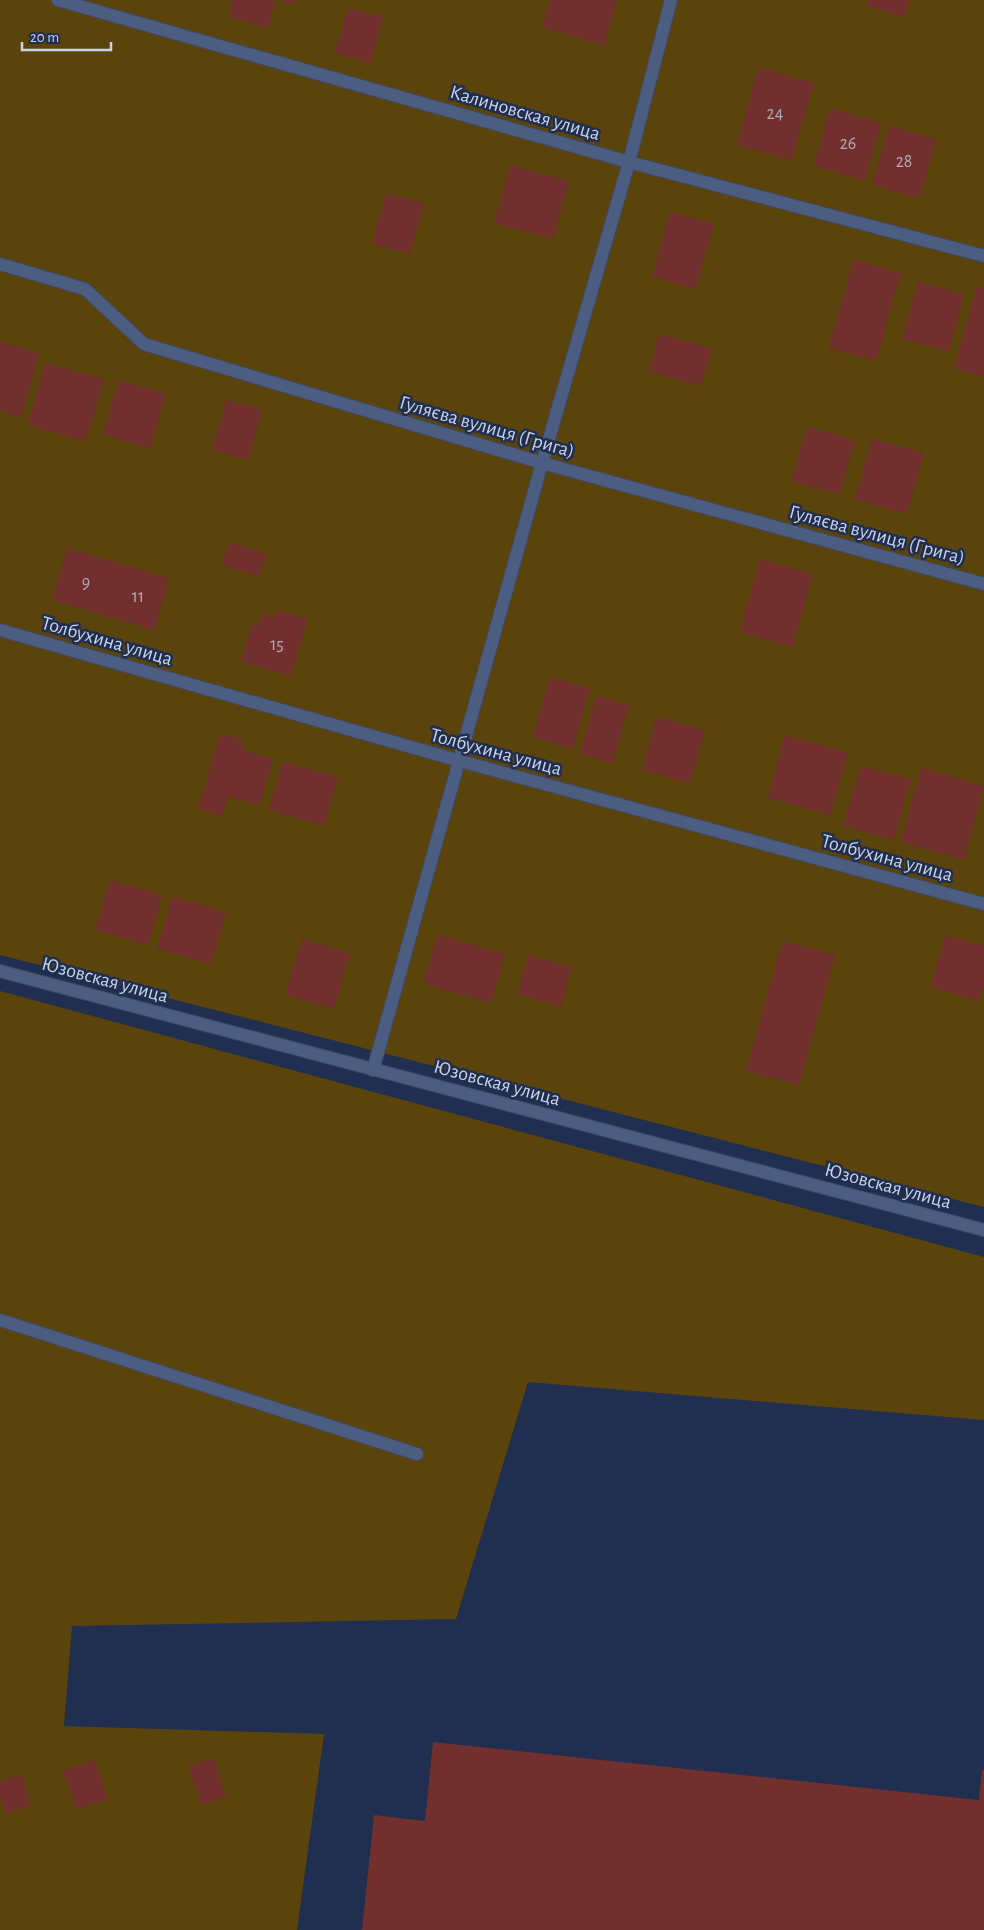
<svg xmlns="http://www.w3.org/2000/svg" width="984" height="1930" font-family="'Alegreya Sans',sans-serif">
<rect width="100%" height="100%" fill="#202e4f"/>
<g fill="#5a440c">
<polygon points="0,0 984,0 984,1207 0,955"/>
<polygon points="0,991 984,1257 984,1420 528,1382 456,1619 72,1626 64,1726 324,1734 297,1930 0,1930"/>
</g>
<g fill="#71302d">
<polygon points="233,0 275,0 268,28 229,17"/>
<polygon points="279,0 295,0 294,5"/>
<polygon points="550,0 617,0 605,45 542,27"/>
<polygon points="868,0 910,0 905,17 866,6"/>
<polygon points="348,8 383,17 371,63 335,53"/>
<polygon points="758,68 814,83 792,160 737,145"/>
<polygon points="830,108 881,123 865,180 814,166"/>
<polygon points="889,126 936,139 920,198 872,185"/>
<polygon points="510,165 569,181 553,239 494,223"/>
<polygon points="386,193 424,203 410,254 372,244"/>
<polygon points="670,212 714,224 696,289 652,277"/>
<polygon points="853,260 901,273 876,361 829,348"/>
<polygon points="918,282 964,294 949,351 902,339"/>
<polygon points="977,286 984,288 984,377 954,369"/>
<polygon points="659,334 712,348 701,386 649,372"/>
<polygon points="0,342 39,353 21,417 0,411"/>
<polygon points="45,363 104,379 86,441 28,425"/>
<polygon points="119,380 166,394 150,448 103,435"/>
<polygon points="226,400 262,410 248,460 212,450"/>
<polygon points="807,427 855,440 840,494 792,481"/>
<polygon points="872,439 924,453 907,514 855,500"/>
<polygon points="229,543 266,553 260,576 222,566"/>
<polygon points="67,548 169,578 155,630 52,600"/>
<polygon points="760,559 813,574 792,647 740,632"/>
<polygon points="278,610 308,619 291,676 241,661 252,623 259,626 262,613 276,617"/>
<polygon points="550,677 590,688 573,749 533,737"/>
<polygon points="596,696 629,705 613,763 580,754"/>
<polygon points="656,717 705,730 690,783 642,770"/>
<polygon points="220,733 244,740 241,750 273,759 260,805 228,796 222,816 198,809"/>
<polygon points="785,735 848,753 830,815 768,798"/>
<polygon points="283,762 338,777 324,826 269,810"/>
<polygon points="861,766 911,779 894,840 843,826"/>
<polygon points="921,768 984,786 964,860 901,842"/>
<polygon points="110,880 162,895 148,945 95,930"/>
<polygon points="172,897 226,912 211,964 157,949"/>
<polygon points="437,935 505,954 491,1003 423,984"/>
<polygon points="945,935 984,946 984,985 980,1001 931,987"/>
<polygon points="302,939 350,953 334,1009 285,995"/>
<polygon points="782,941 835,955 799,1085 746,1071"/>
<polygon points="528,955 572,967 561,1006 518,994"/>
<polygon points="433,1742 979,1800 982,1770 984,1770 984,1930 362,1930 374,1815 425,1821"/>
<polygon points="214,1758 226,1797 201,1805 189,1766"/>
<polygon points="95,1760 108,1799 76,1809 63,1770"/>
<polygon points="22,1774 31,1805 6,1814 0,1796 0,1781"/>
</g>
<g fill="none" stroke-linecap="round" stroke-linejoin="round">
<defs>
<g id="service">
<polyline points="58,0 629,162 984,256"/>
<polyline points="0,264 85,289 144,344 542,463 984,584"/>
<polyline points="0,630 460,761 984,904"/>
<polyline points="0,971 984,1230"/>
<polyline points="373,1070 542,463 629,162 671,0"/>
<polyline points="0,1320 417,1454"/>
</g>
</defs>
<use href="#service" stroke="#3f4a66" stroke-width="14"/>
<use href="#service" stroke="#4c5d82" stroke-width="12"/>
</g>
<g text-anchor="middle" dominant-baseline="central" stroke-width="5" stroke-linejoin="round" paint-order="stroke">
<g font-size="18" fill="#b3aab9">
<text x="775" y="114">24</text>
<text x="848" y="144">26</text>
<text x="904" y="162">28</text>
<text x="86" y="583">9</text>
<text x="138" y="597">11</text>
<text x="277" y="645">15</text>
</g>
<g font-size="20" fill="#c9d3e8" stroke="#202e4f">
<text transform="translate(525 113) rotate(16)">Калиновская улица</text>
<text transform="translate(487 427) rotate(16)">Гуляєва вулиця (Грига)</text>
<text transform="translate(877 535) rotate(15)">Гуляєва вулиця (Грига)</text>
<text transform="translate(107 641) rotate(16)">Толбухина улица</text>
<text transform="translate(496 752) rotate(15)">Толбухина улица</text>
<text transform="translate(887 858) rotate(15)">Толбухина улица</text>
<text transform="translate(105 980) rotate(15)">Юзовская улица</text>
<text transform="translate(497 1083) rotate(15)">Юзовская улица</text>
<text transform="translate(888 1186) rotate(15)">Юзовская улица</text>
</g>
</g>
<path d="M22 42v8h89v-8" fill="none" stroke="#c9d3e8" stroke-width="2.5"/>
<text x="30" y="42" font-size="15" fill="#c9d3e8" stroke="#202e4f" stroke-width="4" paint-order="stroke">20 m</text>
</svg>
